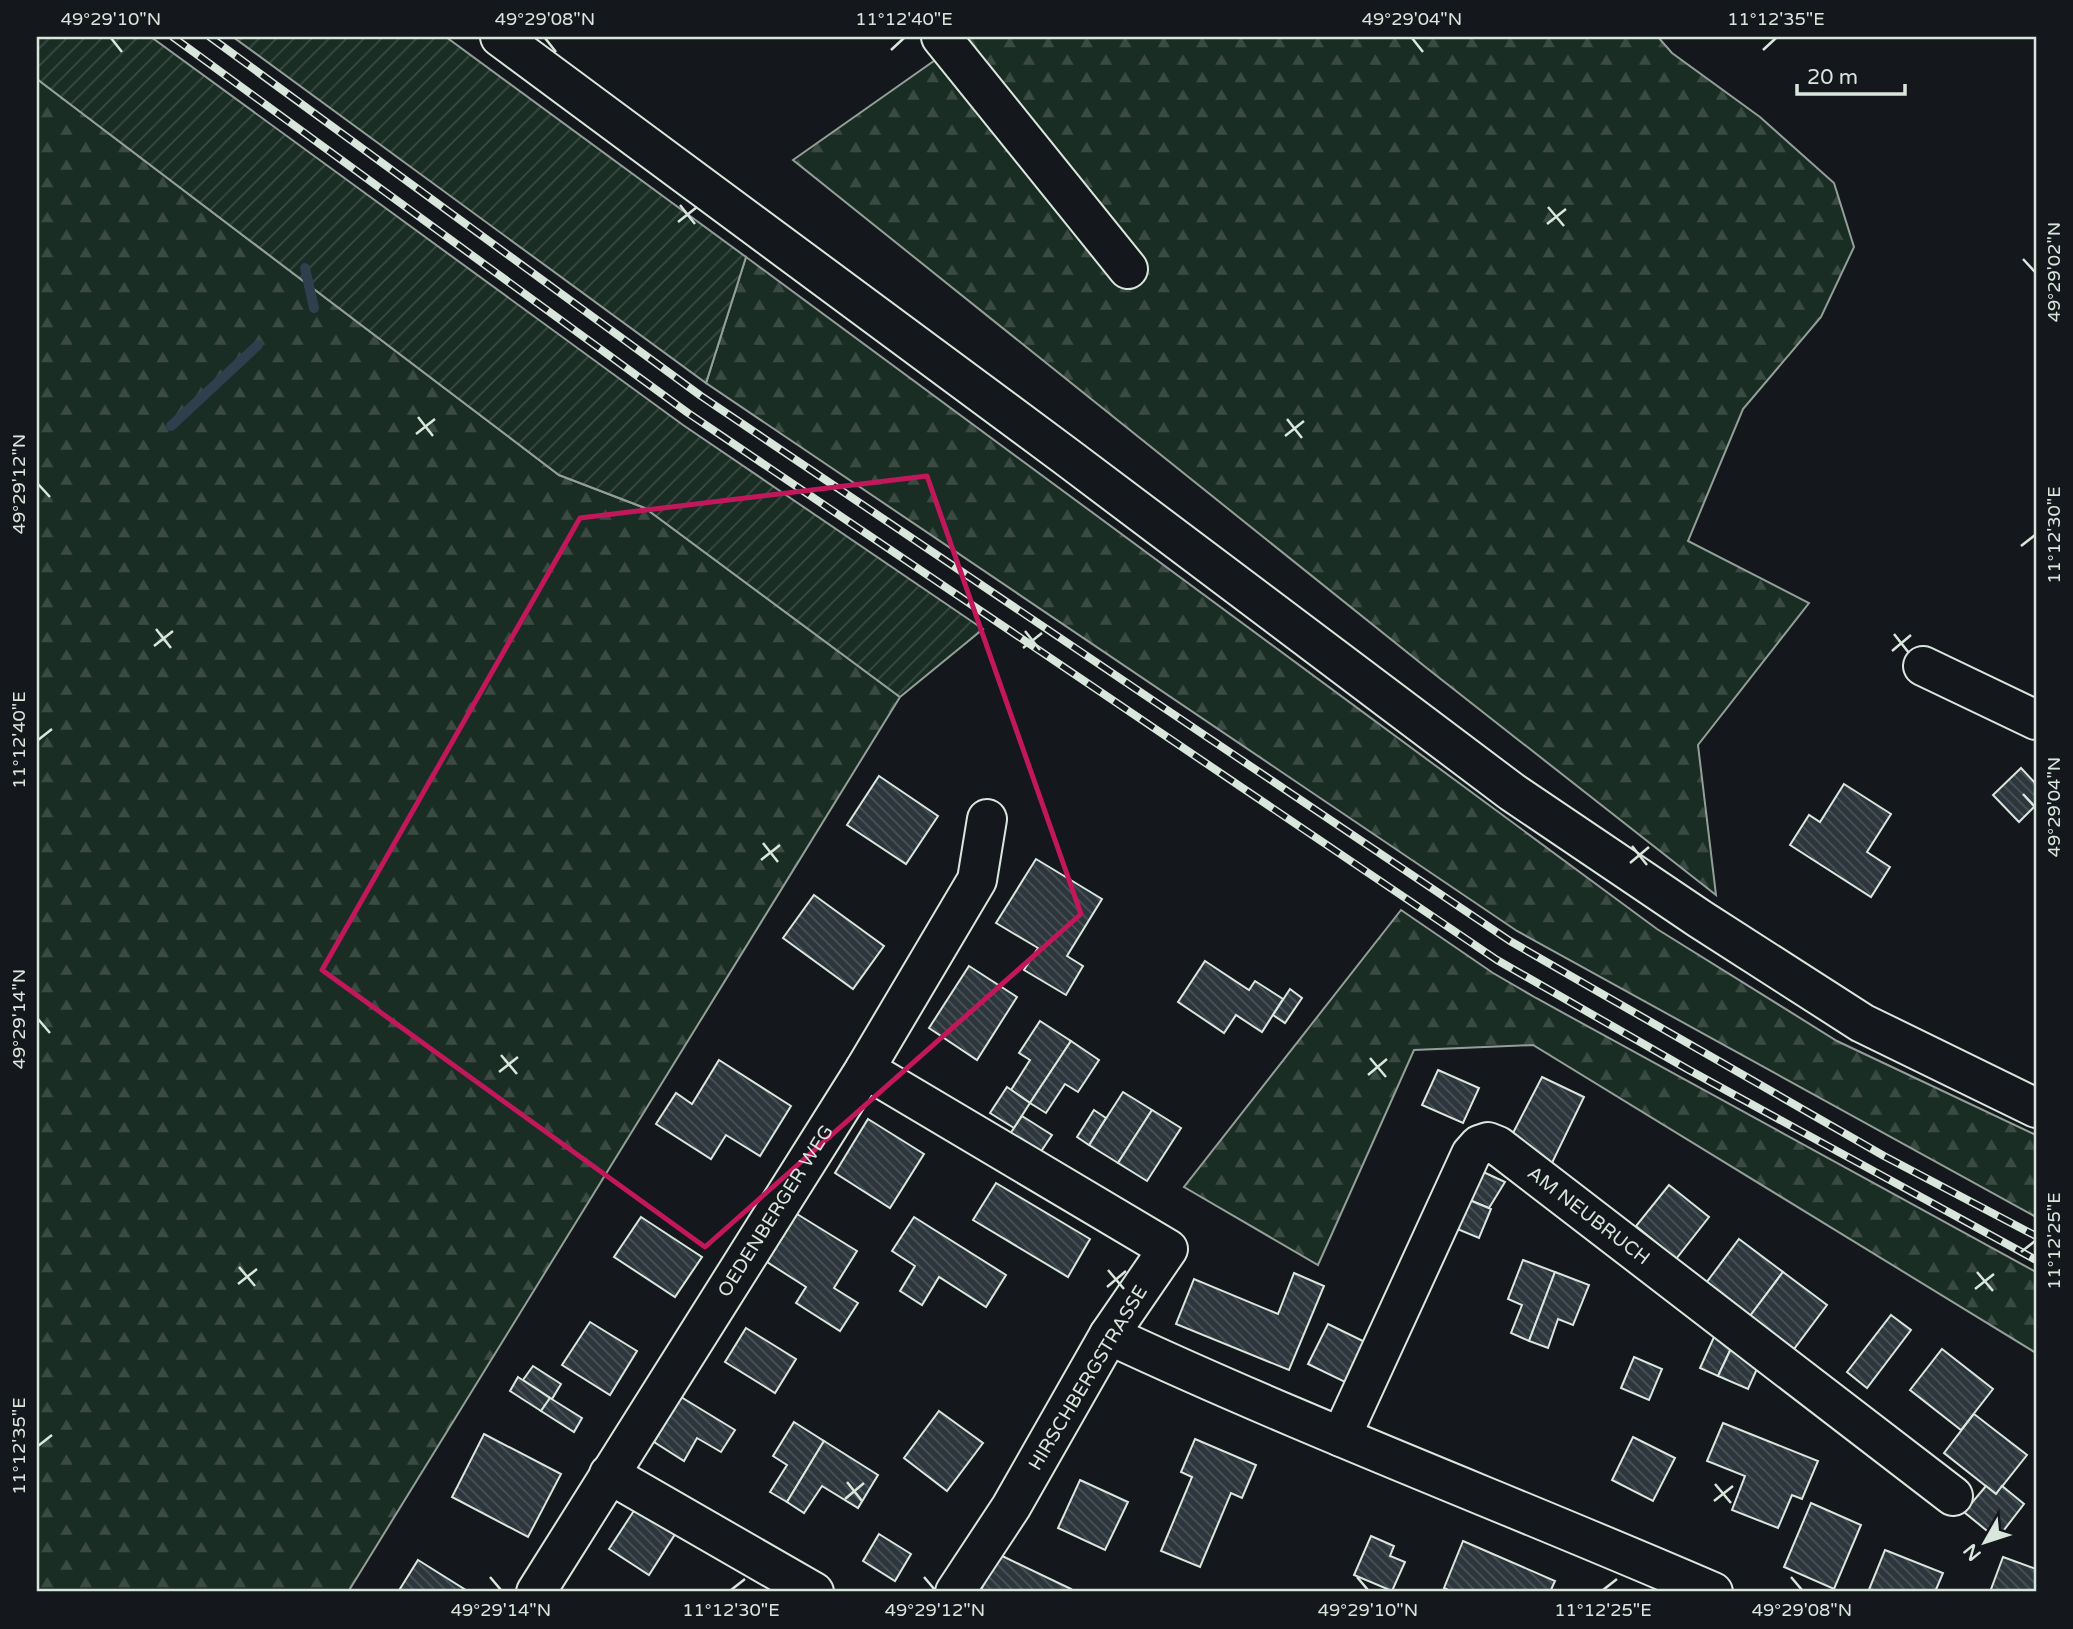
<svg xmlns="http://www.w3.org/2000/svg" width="2073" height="1629" font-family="'Varela Round',sans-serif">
<defs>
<pattern id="forest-firs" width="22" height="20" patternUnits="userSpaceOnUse" patternTransform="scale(1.75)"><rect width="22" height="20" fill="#1a2d24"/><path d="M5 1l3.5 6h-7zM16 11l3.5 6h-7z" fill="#3b4b43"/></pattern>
<pattern id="garden-furrows" width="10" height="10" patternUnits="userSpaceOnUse" patternTransform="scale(1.75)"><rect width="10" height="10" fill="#1a2d24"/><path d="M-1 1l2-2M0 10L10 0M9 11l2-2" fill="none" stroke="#3b4b43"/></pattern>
<pattern id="building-back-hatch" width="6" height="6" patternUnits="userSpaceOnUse" patternTransform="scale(1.75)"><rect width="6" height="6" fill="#2c363c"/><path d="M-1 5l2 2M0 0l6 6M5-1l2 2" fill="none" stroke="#4a5358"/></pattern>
</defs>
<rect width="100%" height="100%" fill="#14181c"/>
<g fill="url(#forest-firs)" stroke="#939e99" stroke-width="2">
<polygon points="968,37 1658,37 1672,53 1760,117 1834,183 1854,247 1821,317 1743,409 1688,541 1809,603 1698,745 1716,895 1428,669 793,160"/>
<polygon points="37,79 559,475 645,508 900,697 348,1592 37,1592"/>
<polygon points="746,257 1657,929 1837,1041 2036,1135 2036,1217 1517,931 706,383"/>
<polygon points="1401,910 1493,973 1536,998 2036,1272 2036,1353 1533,1045 1414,1050 1318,1265 1184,1187"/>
</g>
<g fill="url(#garden-furrows)" stroke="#939e99" stroke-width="2">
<polygon points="37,37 151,37 683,425 983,629 900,697 645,508 559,475 37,79"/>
<polygon points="233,37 446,37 746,257 706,383"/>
</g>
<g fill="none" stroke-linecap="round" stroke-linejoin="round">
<g stroke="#2f3f4d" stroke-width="10">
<polyline points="305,268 314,308"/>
<polyline points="171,426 258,345"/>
</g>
</g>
<g fill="url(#building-back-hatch)" stroke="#d8e6dc" stroke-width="2">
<polygon points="2021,768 2036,784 2036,805 2019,822 1993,795"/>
<polygon points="879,776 938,816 906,864 847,825"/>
<polygon points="1844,784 1891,814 1867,852 1890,867 1871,897 1790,845 1809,815 1820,822"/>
<polygon points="1036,859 1102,899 1067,956 1083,966 1066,995 1024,970 1038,948 996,923"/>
<polygon points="814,895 884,946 853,989 783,938"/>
<polygon points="1205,961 1249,990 1255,981 1283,999 1262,1032 1236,1015 1224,1033 1178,1002"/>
<polygon points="969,966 1017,997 977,1060 929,1028"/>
<polygon points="1290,989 1302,998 1285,1023 1273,1015"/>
<polygon points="1040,1021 1071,1041 1030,1103 1011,1090 1030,1060 1019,1053"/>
<polygon points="1071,1041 1099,1060 1078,1092 1065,1084 1046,1113 1030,1103"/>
<polygon points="719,1060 791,1106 760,1156 726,1135 711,1159 656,1124 676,1093 692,1104"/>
<polygon points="1438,1070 1479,1088 1463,1123 1422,1105"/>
<polygon points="1542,1077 1584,1097 1551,1165 1513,1133"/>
<polygon points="1007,1087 1030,1103 1014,1128 990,1113"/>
<polygon points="1123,1092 1152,1110 1118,1163 1089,1145"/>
<polygon points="1094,1110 1106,1118 1089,1145 1077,1137"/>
<polygon points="1152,1110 1181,1128 1147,1181 1118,1163"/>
<polygon points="1022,1116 1052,1135 1038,1156 1008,1137"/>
<polygon points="868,1119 924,1154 890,1208 835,1173"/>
<polygon points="1479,1170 1505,1182 1489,1208 1462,1197"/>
<polygon points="996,1183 1090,1239 1068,1277 973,1220"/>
<polygon points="1669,1185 1709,1217 1676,1259 1636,1226"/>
<polygon points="1462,1197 1491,1209 1479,1238 1450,1226"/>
<polygon points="797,1214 857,1251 834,1288 858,1303 840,1331 796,1303 806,1287 767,1262"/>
<polygon points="641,1217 702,1257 675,1297 614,1257"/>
<polygon points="914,1217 1006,1275 986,1307 939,1277 922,1305 900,1291 915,1266 892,1251"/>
<polygon points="1739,1239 1783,1272 1750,1316 1706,1283"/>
<polygon points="1523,1260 1555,1272 1529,1341 1511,1333 1522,1305 1508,1299"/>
<polygon points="1555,1272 1589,1285 1573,1325 1558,1319 1548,1348 1529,1341"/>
<polygon points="1783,1272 1827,1305 1794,1349 1750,1316"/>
<polygon points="1294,1273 1324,1286 1289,1370 1176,1324 1194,1279 1278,1314"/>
<polygon points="1891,1315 1911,1330 1867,1388 1847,1372"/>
<polygon points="590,1322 637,1351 610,1395 562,1365"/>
<polygon points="1328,1324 1365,1342 1345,1382 1308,1364"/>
<polygon points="1719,1326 1736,1338 1718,1376 1700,1368"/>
<polygon points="746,1328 796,1359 775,1393 725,1362"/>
<polygon points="1736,1338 1761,1360 1748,1389 1718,1376"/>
<polygon points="1942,1349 1993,1389 1961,1430 1910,1390"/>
<polygon points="1634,1357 1662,1369 1649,1400 1621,1388"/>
<polygon points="533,1366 561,1384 552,1399 523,1380"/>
<polygon points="518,1377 550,1398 541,1411 510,1391"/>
<polygon points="681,1397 735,1430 721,1452 697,1438 684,1461 654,1442"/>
<polygon points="550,1398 582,1418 574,1432 541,1411"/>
<polygon points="939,1411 983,1443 947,1491 904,1458"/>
<polygon points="1974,1414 2027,1455 1996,1494 1944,1453"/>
<polygon points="794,1422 824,1441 787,1502 770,1492 787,1465 773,1456"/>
<polygon points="1723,1423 1818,1461 1802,1499 1792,1495 1778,1528 1732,1510 1745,1476 1707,1461"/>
<polygon points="484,1434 561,1474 528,1537 452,1497"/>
<polygon points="1633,1437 1675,1458 1653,1501 1612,1480"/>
<polygon points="1195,1439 1256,1465 1242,1498 1231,1493 1200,1567 1161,1551 1192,1477 1181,1472"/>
<polygon points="824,1441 878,1475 858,1508 822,1486 804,1513 787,1502"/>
<polygon points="1080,1480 1128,1502 1105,1550 1058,1528"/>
<polygon points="1986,1486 1996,1494 2002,1486 2024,1504 1997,1539 1964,1512"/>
<polygon points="639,1503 679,1528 649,1575 609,1549"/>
<polygon points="1811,1503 1861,1525 1834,1589 1784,1567"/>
<polygon points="879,1534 911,1554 895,1581 863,1561"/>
<polygon points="1371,1536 1394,1546 1390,1556 1405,1562 1392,1591 1354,1575"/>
<polygon points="1463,1541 1555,1581 1550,1592 1453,1592 1444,1588"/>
<polygon points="1885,1550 1943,1573 1935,1592 1868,1592"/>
<polygon points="998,1554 1071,1589 1069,1592 980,1592"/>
<polygon points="2003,1557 2036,1569 2036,1592 1990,1592"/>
<polygon points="418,1560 469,1592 398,1592"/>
</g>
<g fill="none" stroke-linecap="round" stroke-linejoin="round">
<defs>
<g id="minor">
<polyline points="941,37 1128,269"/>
<polyline points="1923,666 2036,720"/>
<polyline points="865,1069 1168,1249 1109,1335 1011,1507 955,1592"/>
<path d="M1109,1335C1308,1428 1512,1505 1713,1592"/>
<path id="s1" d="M1341,1437L1471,1154L1479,1145L1488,1142L1498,1146L1953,1496"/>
<polyline points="609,1474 814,1592"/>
<path id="s2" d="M536,1592L865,1069L977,880L987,819"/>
</g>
<polyline id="major" points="500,37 1067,457 1512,792 1700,919 1862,1023 2036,1108"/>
</defs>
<use href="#minor" stroke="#d8e6dc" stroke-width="42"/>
<use href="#major" stroke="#d8e6dc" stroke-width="42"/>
<use href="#minor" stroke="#14181c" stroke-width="38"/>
<use href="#major" stroke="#14181c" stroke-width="38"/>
<defs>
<g id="rail">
<polyline points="173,37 688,413 1497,960 1689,1070 2036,1260"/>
<polyline points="210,37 701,396 1510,941 1884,1156 2036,1236"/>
</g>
</defs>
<use href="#rail" stroke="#d8e6dc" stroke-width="8"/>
<use href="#rail" stroke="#14181c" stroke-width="5" stroke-dasharray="16" stroke-linecap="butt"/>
</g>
<path fill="none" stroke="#c2185b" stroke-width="5" stroke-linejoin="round" d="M927,476L1081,914L705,1247L322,970L580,518Z"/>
<path fill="none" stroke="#d8e6dc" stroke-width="2.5" d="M111,38L122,52M545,38L556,52M1412,38L1423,52M891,50L904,38M1763,50L1776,38M680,205L695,224M1548,207L1564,226M678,222L697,207M1547,224L1566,209M2023,259L2035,272M418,417L433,436M1287,419L1302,438M416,434L435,419M1285,436L1304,421M38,484L50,497M2021,546L2035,535M156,629L171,648M1025,631L1040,650M1894,634L1909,653M154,646L173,631M1023,648L1042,633M1892,651L1911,635M38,740L52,729M2023,794L2035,807M763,843L778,862M1632,846L1647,865M761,860L780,845M1630,863L1649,847M38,1019L50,1033M501,1055L517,1074M1370,1058L1386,1077M499,1072L518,1057M1368,1075L1387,1059M2021,1252L2035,1241M239,1267L255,1286M1108,1270L1124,1289M1977,1272L1993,1291M238,1284L257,1269M1107,1287L1126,1271M1975,1289L1994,1274M38,1446L52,1435M847,1482L862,1501M1715,1484L1731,1503M845,1499L864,1483M1714,1501L1733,1486M490,1577L501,1590M924,1577L935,1590M1357,1577L1368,1590M1791,1577L1802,1590M731,1590L745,1579M1603,1590L1617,1579"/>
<g text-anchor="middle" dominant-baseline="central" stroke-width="5" stroke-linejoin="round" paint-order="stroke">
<g font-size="19" fill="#d8e6dc" stroke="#14181c">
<text stroke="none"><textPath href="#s2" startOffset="450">OEDENBERGER WEG</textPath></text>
<text stroke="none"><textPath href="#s1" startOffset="458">AM NEUBRUCH</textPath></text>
<text transform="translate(1088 1378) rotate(-59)">HIRSCHBERGSTRASSE</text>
</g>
</g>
<rect width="2073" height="1629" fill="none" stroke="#14181c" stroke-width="77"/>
<g transform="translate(1985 1542) rotate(231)" stroke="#14181c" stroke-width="5" paint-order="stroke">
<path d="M0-5L12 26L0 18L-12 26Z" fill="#d8e6dc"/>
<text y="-10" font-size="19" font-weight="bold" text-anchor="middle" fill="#d8e6dc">N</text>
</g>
<path d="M1797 84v10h108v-10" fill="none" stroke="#d8e6dc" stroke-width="3.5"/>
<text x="1807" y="84" font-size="21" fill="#d8e6dc" stroke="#14181c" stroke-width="5" paint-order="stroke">20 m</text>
<rect x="38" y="38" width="1997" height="1552" fill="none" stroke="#d8e6dc" stroke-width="2.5"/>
<g font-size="18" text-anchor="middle" fill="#d8e6dc">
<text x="111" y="25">49°29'10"N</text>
<text x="545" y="25">49°29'08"N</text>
<text x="904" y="25">11°12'40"E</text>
<text x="1412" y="25">49°29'04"N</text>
<text x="1776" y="25">11°12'35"E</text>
<text transform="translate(2054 272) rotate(-90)" y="6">49°29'02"N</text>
<text transform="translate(19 484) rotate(-90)" y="6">49°29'12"N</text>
<text transform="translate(2054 535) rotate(-90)" y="6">11°12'30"E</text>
<text transform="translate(19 740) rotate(-90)" y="6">11°12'40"E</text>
<text transform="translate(2054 807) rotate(-90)" y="6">49°29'04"N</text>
<text transform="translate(19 1019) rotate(-90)" y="6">49°29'14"N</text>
<text transform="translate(2054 1241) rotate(-90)" y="6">11°12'25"E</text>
<text transform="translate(19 1446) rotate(-90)" y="6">11°12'35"E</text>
<text x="501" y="1616">49°29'14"N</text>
<text x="731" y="1616">11°12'30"E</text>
<text x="935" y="1616">49°29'12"N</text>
<text x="1368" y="1616">49°29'10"N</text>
<text x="1603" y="1616">11°12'25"E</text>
<text x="1802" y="1616">49°29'08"N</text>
</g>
</svg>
